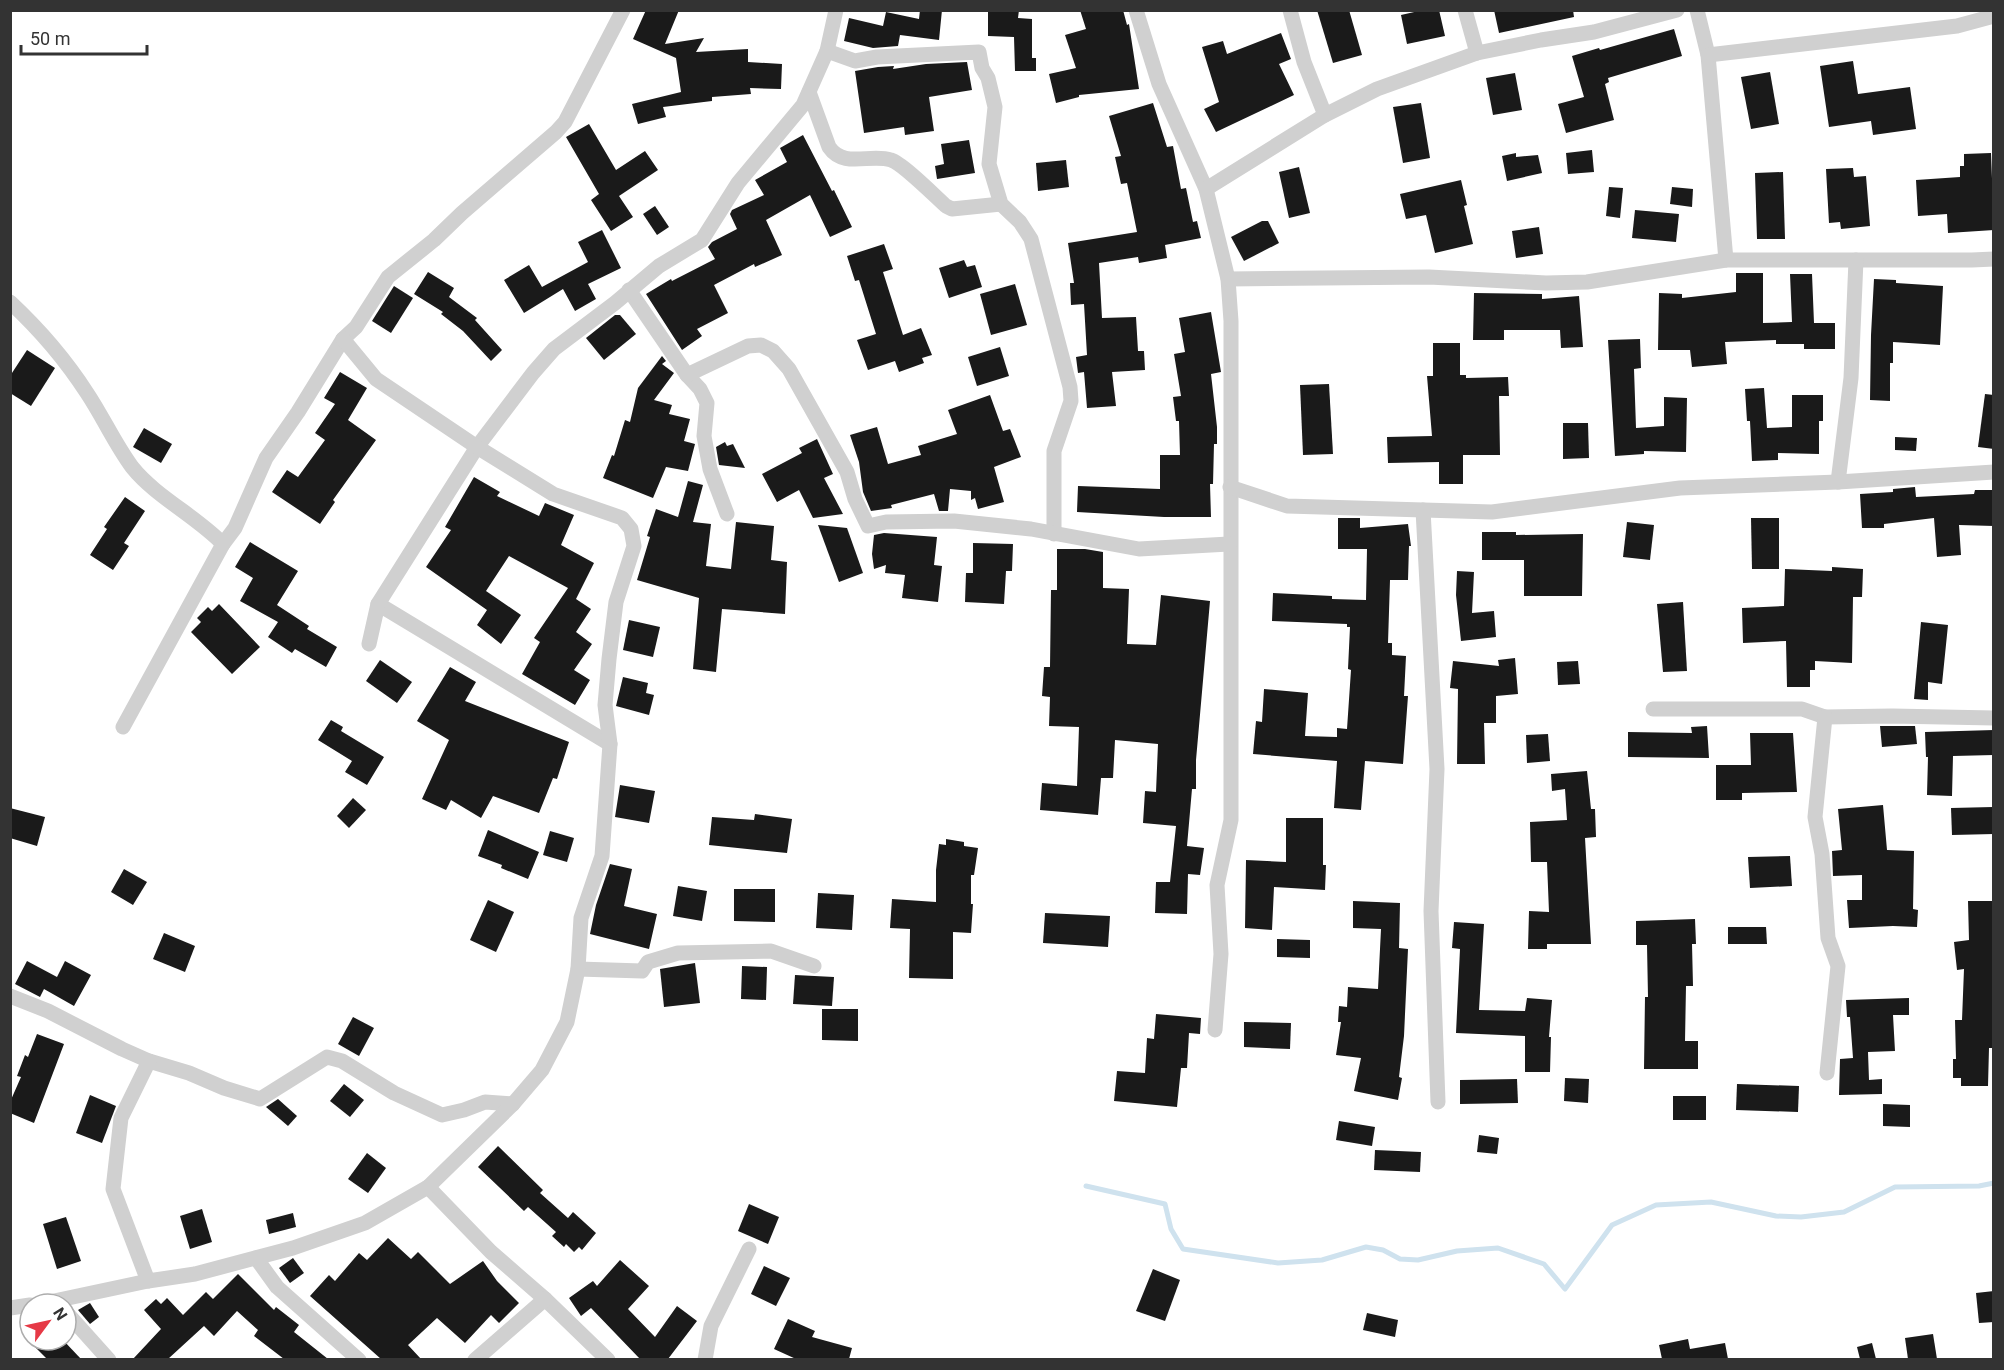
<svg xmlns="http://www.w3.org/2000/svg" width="2004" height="1370" font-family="Roboto,sans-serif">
<rect width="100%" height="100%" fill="#fff"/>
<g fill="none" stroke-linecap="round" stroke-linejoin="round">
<polyline stroke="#cfe2ee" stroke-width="5" points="1086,1186 1165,1204 1171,1229 1183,1249 1278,1263 1322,1260 1366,1247 1383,1250 1400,1259 1418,1260 1457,1251 1498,1248 1544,1264 1565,1289 1612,1225 1656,1205 1711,1202 1776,1216 1801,1217 1844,1212 1895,1187 1979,1186 1994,1183"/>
</g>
<g fill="#1a1a1a">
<polygon points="646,10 679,10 665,44 704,38 696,52 748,49 748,62 782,64 781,89 750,88 751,94 712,97 712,101 663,107 666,117 638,124 632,104 681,92 676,58 633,39"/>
<polygon points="920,10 942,10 939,40 900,35 898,46 873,48 844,41 849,18 883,26 886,12 919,19"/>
<polygon points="988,10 1019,10 1018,18 1032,19 1032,58 1036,58 1036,71 1015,71 1014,37 988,36"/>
<polygon points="1080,10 1123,10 1127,25 1129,24 1139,89 1079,95 1079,97 1056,103 1049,74 1076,68 1065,35 1086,29"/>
<polygon points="1317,10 1349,10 1362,55 1333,63"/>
<polygon points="1423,10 1439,10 1445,36 1407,44 1401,15"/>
<polygon points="1494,10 1573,10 1574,17 1499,33"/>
<polygon points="1674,29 1682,56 1608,78 1609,82 1605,84 1614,120 1566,133 1558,104 1584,97 1572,56 1599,48 1600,50"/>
<polygon points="1281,33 1291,59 1279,64 1294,95 1216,132 1204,109 1219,102 1202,47 1223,41 1227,54"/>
<polygon points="1853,61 1858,94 1910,87 1916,129 1873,135 1871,121 1829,127 1820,66"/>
<polygon points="967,62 972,90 929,97 934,131 905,135 904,127 864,133 855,71 878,67 894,66 893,69 926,64"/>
<polygon points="1770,72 1779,124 1751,129 1741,77"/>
<polygon points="1515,73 1522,110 1493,115 1486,78"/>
<polygon points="1153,103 1167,147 1173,146 1181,189 1186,188 1193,222 1197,221 1201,238 1165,245 1167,258 1139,263 1138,257 1099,263 1102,318 1136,317 1138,351 1144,351 1145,370 1112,372 1116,406 1087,408 1084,372 1078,373 1076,357 1087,355 1084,304 1071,305 1070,283 1074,283 1068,243 1137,232 1127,183 1121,184 1115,157 1121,156 1109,116"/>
<polygon points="1421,103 1430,158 1403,163 1393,107"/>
<polygon points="589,124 616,170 645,151 658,170 619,196 633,217 611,231 591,200 599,194 566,137"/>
<polygon points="803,135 832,191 834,190 852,227 830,237 810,195 766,220 782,255 755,267 754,264 714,285 728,313 697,329 702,336 682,350 646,294 671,279 672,281 715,259 708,247 712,242 737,229 730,214 732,210 764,195 755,180 787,162 780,148"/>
<polygon points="969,140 975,173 937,179 935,166 944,164 941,144"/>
<polygon points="1592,150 1594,172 1568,174 1566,153"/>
<polygon points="1516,153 1516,157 1538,155 1542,173 1507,181 1502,156"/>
<polygon points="1991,153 1994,230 1948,233 1947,214 1918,216 1916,180 1960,177 1960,166 1964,166 1964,154"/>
<polygon points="1066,160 1069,187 1038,191 1036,163"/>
<polygon points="1299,167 1310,213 1289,218 1279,172"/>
<polygon points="1853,168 1854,177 1866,176 1870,226 1841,229 1840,222 1829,223 1826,169"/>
<polygon points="1783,172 1785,239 1757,239 1755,173"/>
<polygon points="1461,180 1467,205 1464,206 1473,244 1435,253 1426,215 1406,219 1400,194"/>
<polygon points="1609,187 1623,188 1620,218 1606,216"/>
<polygon points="1672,187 1693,189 1692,207 1670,204"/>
<polygon points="655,206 669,227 657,235 643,214"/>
<polygon points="1635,210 1679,214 1676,242 1632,238"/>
<polygon points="1262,221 1268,221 1279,243 1244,261 1231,237"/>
<polygon points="1539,227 1543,254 1516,258 1512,231"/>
<polygon points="602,230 621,268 588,284 596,299 575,311 563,289 524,313 504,280 529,265 542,287 588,262 578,242"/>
<polygon points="884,244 893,269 883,272 903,335 921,328 932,355 922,358 924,363 899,372 895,361 868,370 857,340 876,334 859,280 855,281 847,256"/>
<polygon points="964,260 967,267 975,265 982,287 949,298 939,268"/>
<polygon points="428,272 454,288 449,297 477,318 475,320 502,350 491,361 463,331 441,314 443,312 414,294"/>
<polygon points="1736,273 1763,273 1763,323 1792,322 1790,274 1812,274 1814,323 1835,323 1835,349 1804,349 1804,344 1776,344 1776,340 1725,342 1727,364 1692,367 1690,350 1658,350 1659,293 1682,294 1682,298 1736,292"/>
<polygon points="1874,279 1896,280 1896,283 1943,286 1940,345 1893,342 1893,363 1890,363 1890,401 1870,400 1871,335"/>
<polygon points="1015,284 1027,325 991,335 980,294"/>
<polygon points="394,286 413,298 391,333 372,321"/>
<polygon points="1474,293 1542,294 1542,299 1579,296 1583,347 1561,348 1560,330 1504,330 1504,340 1473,340"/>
<polygon points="1211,312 1221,372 1211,374 1217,427 1217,444 1214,444 1213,484 1210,484 1211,517 1164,517 1077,512 1078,486 1160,489 1160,455 1180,455 1179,421 1176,421 1173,397 1181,396 1174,354 1185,352 1179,318"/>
<polygon points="615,315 620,315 636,334 604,360 586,338"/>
<polygon points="1640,339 1641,368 1634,369 1636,428 1664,426 1664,397 1687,398 1686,452 1644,451 1644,454 1615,456 1608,340"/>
<polygon points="1433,343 1460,343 1460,375 1466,375 1466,378 1508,377 1509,396 1499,396 1500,455 1463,455 1463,484 1439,484 1439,462 1388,463 1387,437 1432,436 1427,376 1433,376"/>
<polygon points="1000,347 1009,376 977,386 968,357"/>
<polygon points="27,350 55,368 31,406 10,393 10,376"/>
<polygon points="662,356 666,361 662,364 674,373 654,400 672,405 669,414 690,419 684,441 695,444 688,471 666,467 653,498 603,478 612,455 614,456 625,420 630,422 638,388"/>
<polygon points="340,372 367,388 348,420 376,440 333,500 335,502 320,524 272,492 287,470 298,477 325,440 315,433 335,404 324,398"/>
<polygon points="1329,384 1333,454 1303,455 1300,385"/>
<polygon points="1764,388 1767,428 1792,427 1792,395 1823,395 1823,421 1819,421 1819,454 1778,453 1778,460 1752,461 1750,421 1747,421 1745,389"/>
<polygon points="1985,394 1994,395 1994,449 1978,447"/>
<polygon points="990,395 1003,431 1010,429 1021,457 994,467 1004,502 978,509 975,498 971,500 971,491 950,489 948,511 939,511 934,494 891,505 892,508 871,511 863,492 859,462 850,435 877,427 888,464 921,455 918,446 957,434 948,410"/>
<polygon points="1563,423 1588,423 1589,458 1563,459"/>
<polygon points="144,428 172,444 161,463 133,447"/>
<polygon points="1895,437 1917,438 1916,451 1895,450"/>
<polygon points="817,439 833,474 824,478 843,514 813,518 799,490 777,502 762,474 802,453 799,448"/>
<polygon points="725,442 727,446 733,444 745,468 719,465 716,447"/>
<polygon points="474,477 500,492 497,496 539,516 545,503 574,515 561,545 594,563 576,599 591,609 576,632 592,644 574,670 590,680 575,705 522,674 540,642 534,638 568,588 509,556 486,591 521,615 501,644 477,625 487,610 426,567 451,530 445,527"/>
<polygon points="688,481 703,485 693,522 711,524 706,566 731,569 736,522 774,526 771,560 787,562 785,614 722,609 716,672 693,669 699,598 637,580 650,537 647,536 656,509 678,517"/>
<polygon points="1915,487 1916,497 1974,494 1975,490 1994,490 1994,526 1959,525 1961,555 1937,557 1934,518 1884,524 1884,528 1862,528 1860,494 1893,492 1893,489"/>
<polygon points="125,497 145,511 124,543 129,546 113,570 90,555 107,529 104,527"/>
<polygon points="1338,518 1360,518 1360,528 1408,524 1411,546 1409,546 1408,580 1390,580 1388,643 1392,643 1392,655 1406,656 1404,696 1408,696 1403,764 1365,761 1361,810 1334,808 1337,761 1253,754 1256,721 1262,722 1264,689 1308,693 1305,736 1337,737 1337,728 1347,729 1351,670 1348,669 1350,627 1347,627 1347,624 1272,621 1273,593 1332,596 1332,599 1366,600 1367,549 1338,549"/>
<polygon points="1751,518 1779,518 1779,569 1752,569"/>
<polygon points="1627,522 1654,525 1650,560 1623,557"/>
<polygon points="818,525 847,528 863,573 839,582"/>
<polygon points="1482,532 1516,532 1516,535 1583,534 1582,596 1524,596 1524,560 1482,560"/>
<polygon points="884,533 937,537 934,565 942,566 938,602 902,598 905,575 885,573 886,565 874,569 872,554 874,535"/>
<polygon points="250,542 298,571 277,605 309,626 307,629 337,647 326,667 295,649 292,653 268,637 278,622 240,601 253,578 235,567"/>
<polygon points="973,543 1013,544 1012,571 1006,571 1004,604 965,602 966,573 973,573"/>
<polygon points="1057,549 1085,549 1103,552 1103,588 1129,589 1127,644 1156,645 1161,595 1210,601 1196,760 1196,789 1192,789 1187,846 1204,848 1200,875 1188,874 1187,914 1155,913 1156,882 1170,882 1176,826 1143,823 1145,791 1156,792 1158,744 1115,740 1113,778 1101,778 1098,815 1040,810 1042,783 1077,786 1079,727 1049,726 1050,697 1042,696 1044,667 1050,667 1051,590 1057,590"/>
<polygon points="1832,567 1863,569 1862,597 1853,597 1852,663 1815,661 1815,670 1810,670 1810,687 1787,687 1786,641 1743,643 1742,608 1784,606 1785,569 1832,571"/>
<polygon points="1457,571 1474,572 1472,613 1494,611 1496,637 1461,641 1456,595"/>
<polygon points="1683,602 1687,671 1663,672 1657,604"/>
<polygon points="219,604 260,647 232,674 191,632 201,622 197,618 208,607 212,611"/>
<polygon points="629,620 660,627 653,657 623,650"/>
<polygon points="1921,622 1948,625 1942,684 1928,682 1928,700 1914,699"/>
<polygon points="1515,658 1518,694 1496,696 1496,723 1484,723 1485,764 1457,764 1458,689 1450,688 1453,661 1499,666 1498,660"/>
<polygon points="380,660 412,682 397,703 366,681"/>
<polygon points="1578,661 1580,684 1558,685 1557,662"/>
<polygon points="450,667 476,682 465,701 569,742 557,779 553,778 539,813 493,796 481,818 451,800 446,810 422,799 449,740 417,721"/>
<polygon points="623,677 648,683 646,693 654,695 649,715 616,706"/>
<polygon points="331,720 343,727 341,731 384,757 367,785 345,772 352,761 318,740"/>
<polygon points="1707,726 1709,758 1628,757 1628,732 1692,733 1691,727"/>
<polygon points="1880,726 1915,726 1917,744 1882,747"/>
<polygon points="1994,730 1994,755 1953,756 1952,796 1927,795 1928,757 1926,757 1925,732"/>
<polygon points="1750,733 1793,733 1797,792 1742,793 1742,800 1716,800 1716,765 1751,765"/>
<polygon points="1548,734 1550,761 1527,763 1526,735"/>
<polygon points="1587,771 1591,809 1595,809 1596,837 1585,838 1591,944 1547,944 1547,949 1528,949 1529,911 1549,912 1547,862 1531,862 1530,822 1567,820 1565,789 1552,791 1551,774"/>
<polygon points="620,785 655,791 649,823 615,817"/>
<polygon points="353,798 366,810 349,828 337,816"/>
<polygon points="1883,805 1887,850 1914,851 1913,909 1918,910 1917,927 1893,926 1849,928 1847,900 1862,900 1862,875 1833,876 1832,851 1842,850 1838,809"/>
<polygon points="1993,807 1994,834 1952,835 1951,808"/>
<polygon points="10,808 45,817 37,846 10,838"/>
<polygon points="755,814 792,819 787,853 709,845 712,817 754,820"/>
<polygon points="1286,818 1323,818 1323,865 1326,865 1325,890 1274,887 1272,930 1245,928 1246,860 1286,862"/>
<polygon points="488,830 539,852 528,879 501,868 502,865 478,856"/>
<polygon points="550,831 574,838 567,862 543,855"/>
<polygon points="946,839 964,842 964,846 978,848 974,875 971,875 971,904 973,904 971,933 953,932 953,979 909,978 910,929 890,928 892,899 936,902 936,870 939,844 946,845"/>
<polygon points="1790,856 1792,886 1750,888 1748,857"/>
<polygon points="610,864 632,869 624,906 657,914 649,949 590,934 596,905"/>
<polygon points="124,869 147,882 133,905 111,892"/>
<polygon points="678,886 707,891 702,921 673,916"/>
<polygon points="734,889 775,889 775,922 734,921"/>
<polygon points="818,893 854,895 852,930 816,928"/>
<polygon points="488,900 514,912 496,952 470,940"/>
<polygon points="1353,901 1400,903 1399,948 1408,949 1404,1036 1399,1077 1402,1078 1398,1100 1354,1091 1361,1058 1336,1055 1341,1022 1338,1022 1339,1006 1347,1007 1348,987 1378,989 1381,929 1353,928"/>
<polygon points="1968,901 1994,901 1993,1048 1989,1048 1988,1086 1961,1086 1961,1078 1953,1078 1953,1059 1956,1059 1955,1020 1962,1020 1964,969 1957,970 1954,942 1969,940"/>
<polygon points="1045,913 1110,916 1108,947 1043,943"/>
<polygon points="1695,919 1696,944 1692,944 1693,986 1686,986 1685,1041 1698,1041 1698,1069 1644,1069 1645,997 1648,997 1647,945 1636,945 1636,921"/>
<polygon points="1454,922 1484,924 1479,1010 1525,1011 1527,998 1552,1000 1549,1037 1551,1037 1550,1072 1525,1072 1525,1036 1456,1033 1460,949 1452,948"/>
<polygon points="1728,927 1766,927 1767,944 1728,944"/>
<polygon points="164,933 195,946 185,972 153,959"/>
<polygon points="1277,939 1310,940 1310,958 1277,957"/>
<polygon points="27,961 57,977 65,961 91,975 74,1006 44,989 40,997 15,984"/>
<polygon points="695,963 700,1003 664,1007 660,969"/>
<polygon points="742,966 767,967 766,1000 741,999"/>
<polygon points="795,975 834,977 832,1006 793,1004"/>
<polygon points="1909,998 1909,1015 1893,1015 1895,1051 1868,1052 1869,1080 1882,1079 1882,1094 1839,1095 1840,1059 1853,1058 1850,1017 1847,1017 1846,1000"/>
<polygon points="822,1009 858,1009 858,1041 822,1040"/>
<polygon points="1156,1014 1201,1018 1200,1034 1189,1033 1187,1068 1181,1068 1177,1107 1114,1101 1117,1071 1145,1073 1147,1038 1154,1039"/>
<polygon points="353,1017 374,1028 359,1056 338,1044"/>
<polygon points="1244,1022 1291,1023 1290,1049 1244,1047"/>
<polygon points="37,1034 64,1044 34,1123 10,1113 10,1102 21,1077 17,1076 25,1055 28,1057"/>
<polygon points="1565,1078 1589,1079 1588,1103 1564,1101"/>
<polygon points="1517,1079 1518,1103 1460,1104 1460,1080"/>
<polygon points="344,1084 364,1100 350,1117 330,1101"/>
<polygon points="1737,1084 1799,1086 1798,1112 1736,1110"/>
<polygon points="90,1095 116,1106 102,1143 76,1133"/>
<rect x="1673" y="1096" width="33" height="24"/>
<polygon points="278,1099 297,1116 288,1126 266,1107"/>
<polygon points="1883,1104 1910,1105 1910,1127 1883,1126"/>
<polygon points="1339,1121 1375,1127 1372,1146 1336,1140"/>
<polygon points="1479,1135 1499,1138 1497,1154 1477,1152"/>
<polygon points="498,1146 543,1190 540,1193 568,1218 573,1212 596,1233 582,1250 579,1247 574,1252 566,1244 564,1247 552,1236 556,1232 528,1207 524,1211 478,1167"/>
<polygon points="1375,1150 1421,1152 1420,1172 1374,1170"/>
<polygon points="367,1153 386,1168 368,1193 348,1179"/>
<polygon points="749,1204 779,1217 768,1244 738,1231"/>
<polygon points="202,1209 212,1242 190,1249 180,1216"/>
<polygon points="293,1213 296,1227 269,1234 266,1220"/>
<polygon points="66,1217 81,1261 57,1269 43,1224"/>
<polygon points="388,1238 411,1259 418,1252 450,1284 483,1261 497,1281 519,1303 499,1323 491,1315 465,1343 437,1318 408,1345 421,1359 381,1359 310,1296 329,1275 335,1281 359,1253 367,1260"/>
<polygon points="293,1258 304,1273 290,1283 279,1268"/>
<polygon points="620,1260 649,1286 628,1309 655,1337 677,1306 697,1321 668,1359 640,1359 591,1308 581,1316 569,1298 593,1281 597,1286"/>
<polygon points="764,1266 790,1278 776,1306 751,1294"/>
<polygon points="1153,1269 1180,1280 1165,1321 1136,1311"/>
<polygon points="238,1274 274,1310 276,1307 299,1325 294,1332 328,1359 284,1359 254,1336 258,1330 237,1311 214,1336 204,1326 168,1359 133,1359 161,1329 144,1310 156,1299 161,1304 167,1298 183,1315 206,1292 213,1299"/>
<polygon points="1994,1291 1994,1322 1979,1323 1976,1293"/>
<polygon points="90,1303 99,1317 90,1324 78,1310"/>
<polygon points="1367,1313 1398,1320 1395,1337 1363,1330"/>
<polygon points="788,1319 815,1331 812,1337 852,1348 849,1359 796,1359 774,1349"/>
<polygon points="1933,1334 1937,1359 1908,1359 1905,1338"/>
<polygon points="1688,1339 1690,1349 1725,1343 1728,1359 1662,1359 1659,1345"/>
<polygon points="43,1340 63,1340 81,1359 47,1359 35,1347"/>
<polygon points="1872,1343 1876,1359 1860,1359 1857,1347"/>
</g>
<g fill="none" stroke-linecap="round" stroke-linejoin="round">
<g stroke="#d0d0d0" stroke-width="15">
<polyline points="1136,10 1159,84 1206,189 1228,279 1231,321 1231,820 1217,885 1221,954 1215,1030"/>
<polyline points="1290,10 1304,62 1325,115"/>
<polyline points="1465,10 1477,53"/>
<polyline points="1697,10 1708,55 1726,260"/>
<polyline points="827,51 855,61 877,57 979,52 982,68 988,78 995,107 989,164 1001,204 1020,222 1031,239 1070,387 1071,401 1054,451 1054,534"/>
<polyline points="1708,55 1957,26 1994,16"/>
<path d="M809,92L829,147C844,169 870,153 891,160C902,163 936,197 946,206L952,209L1001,204"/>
<polyline points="1206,189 1325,115 1377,89 1477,53 1541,40 1594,32 1677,10"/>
<polyline points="1228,279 1429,277 1546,283 1587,282 1726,260 1972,260 1994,259"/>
<polyline points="629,290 687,375 700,389 707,403 704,436 710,469 727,514"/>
<path d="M10,302C39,329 65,359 87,393C103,417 115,444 132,467C156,497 196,516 223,544"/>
<polyline points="687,375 748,346 761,345 773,351 789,369 847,472 855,499 868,526 886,522 954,521 1031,529 1139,549 1229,544"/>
<polyline points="1838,482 1851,378 1856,260"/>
<polyline points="1230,487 1287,506 1492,512 1680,488 1838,482 1994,472"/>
<polyline points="1423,510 1437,769 1431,911 1438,1102"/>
<polyline points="378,604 610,744"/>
<polyline points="369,644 378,604 477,447 533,373 554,349 615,303 659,266 702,240 738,183 803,105 827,51 836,10"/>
<polyline points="1653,709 1802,709 1825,717 1892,716 1994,718"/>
<polyline points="1825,717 1815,817 1822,854 1828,938 1838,966 1827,1073"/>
<polyline points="123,727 223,544 235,528 266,458 298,412 343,339 356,327 388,277 434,240 462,213 556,132 565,122 623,10"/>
<polyline points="578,969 642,971 648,962 678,953 771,951 814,966"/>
<polyline points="10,996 48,1011 122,1049 149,1061 189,1073 224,1088 260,1099 327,1057 342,1061 394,1093 442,1115 464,1110 485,1102 513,1104"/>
<polyline points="428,1187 491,1252 545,1299 608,1360"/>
<polyline points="256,1258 277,1287 359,1360"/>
<polyline points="148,1281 113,1189 121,1118 149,1061"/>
<polyline points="40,1304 148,1281 195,1274 293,1248 365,1223 428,1187 513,1104 542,1070 567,1022 578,969 581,918 602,856 610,744 605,705 609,659 616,602 634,546 631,529 622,518 553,494 477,447 376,379 343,339"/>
<polyline points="10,1308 30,1305"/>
<polyline points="66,1312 109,1360"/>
<polyline points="475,1360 545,1299"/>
<polyline points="705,1360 711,1326 749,1249"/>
</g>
</g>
<rect width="2004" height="1370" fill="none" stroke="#333333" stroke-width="24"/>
<g transform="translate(48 1322) rotate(57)"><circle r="28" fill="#ffffff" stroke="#adadad" stroke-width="1.5"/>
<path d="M0-4.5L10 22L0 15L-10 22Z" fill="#e63946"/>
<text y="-9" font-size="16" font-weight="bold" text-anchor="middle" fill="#333333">N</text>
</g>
<path d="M21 45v9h126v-9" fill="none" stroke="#333333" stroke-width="3"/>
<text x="30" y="45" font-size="18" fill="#333333" stroke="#ffffff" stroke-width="4.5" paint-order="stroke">50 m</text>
</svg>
